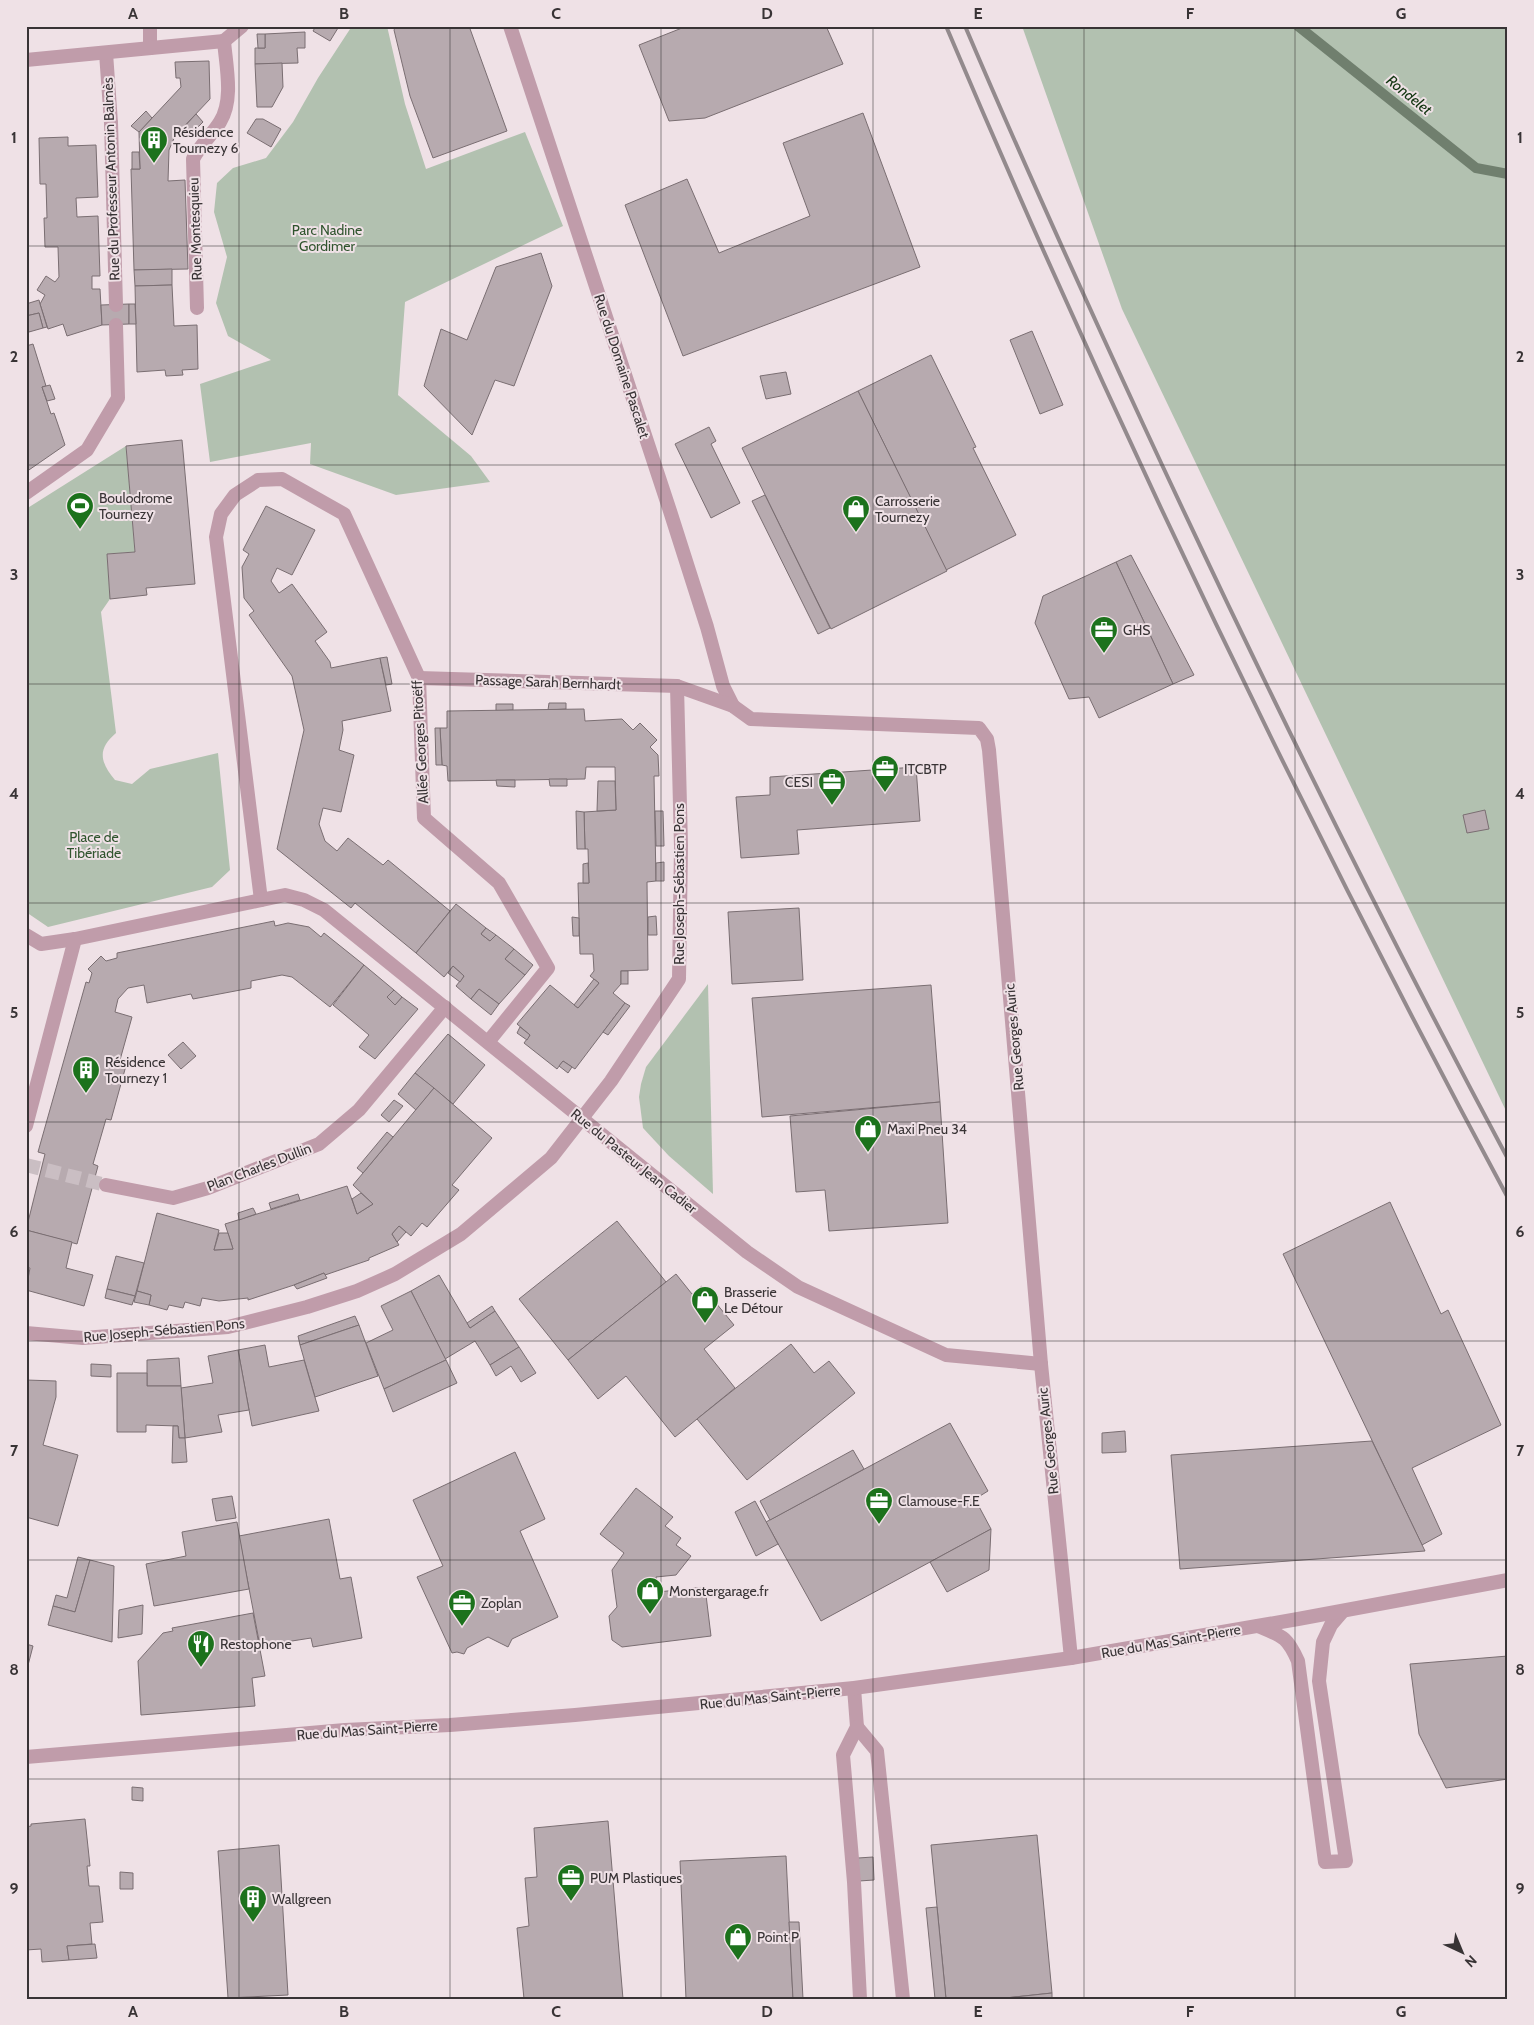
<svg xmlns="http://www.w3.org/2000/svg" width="1534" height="2025" font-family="Cabin,sans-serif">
<rect width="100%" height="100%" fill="#efe1e6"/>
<g fill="#b2c1b0">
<polygon points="352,26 387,26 405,104 426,169 525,132 563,226 405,302 398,395 471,456 490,482 396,495 310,464 311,443 210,462 200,384 271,360 228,336 216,303 227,257 214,212 217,183 233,168 266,158 293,122 318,78"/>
<polygon points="1022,26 1508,26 1508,1115 1122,309"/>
<path d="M126,446L135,552L107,554L110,599L101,612L116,733C97,749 100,762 115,780L132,784L150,769L218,753L230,870L212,887L48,927L26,912V509Z"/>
<polygon points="708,984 713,1194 669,1156 643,1128 639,1097 641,1084 646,1067"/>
</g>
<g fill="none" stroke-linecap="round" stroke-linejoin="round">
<polyline stroke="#707f6e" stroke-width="10" points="1298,26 1476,168 1508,174"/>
</g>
<g fill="#b7aaaf" stroke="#7a6e72">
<polygon points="316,26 334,26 338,28 330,41 313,31"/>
<polygon points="396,26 469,26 507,131 433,158 410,96 394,30"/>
<polygon points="687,26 826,26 843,64 705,118 669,121 639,45"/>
<polygon points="305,32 305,48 297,48 298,63 255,64 255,48 265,48 265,34"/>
<polygon points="257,34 265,34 265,48 258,48"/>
<polygon points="209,61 210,99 175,136 169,150 168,181 185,180 188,269 134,270 131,169 140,169 139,132 181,87 180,78 176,78 175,62"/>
<polygon points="282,63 283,87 272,107 257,107 255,64"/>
<polygon points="146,111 152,118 139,132 131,126"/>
<polygon points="863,113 920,267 683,356 625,205 687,179 719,253 810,216 783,143"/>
<polygon points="196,114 203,122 192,133 185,126"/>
<polygon points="256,119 263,119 281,129 271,147 247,133"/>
<polygon points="68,137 68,146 96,145 98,197 76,198 77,217 98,216 100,276 92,276 92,289 100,289 102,325 67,336 63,324 48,329 40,304 45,295 37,290 46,276 55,282 59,277 58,247 45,247 44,218 47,218 46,184 40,184 39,138"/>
<polygon points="132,152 139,152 140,169 132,169"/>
<polygon points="541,253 552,286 514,386 495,380 472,435 424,386 441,329 467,340 496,267"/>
<polygon points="172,269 172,285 135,286 134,270"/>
<polygon points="172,285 174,326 197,325 198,369 182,370 183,375 166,376 165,370 137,372 135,286"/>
<polygon points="39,300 40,304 47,327 43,328 39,313 26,316 26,304"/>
<polygon points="129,304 129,324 102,325 101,305"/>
<polygon points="129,304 135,304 136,324 129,324"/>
<polygon points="39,313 43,328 29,332 26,325 26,316"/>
<polygon points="1032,331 1063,405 1040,414 1010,340"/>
<polygon points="33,344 46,386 42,387 51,414 54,413 65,445 26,472 26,346"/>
<polygon points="931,355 976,447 973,448 1016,535 946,570 858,391"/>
<polygon points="786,372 791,394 766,399 760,376"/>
<polygon points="50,385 55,399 47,401 42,387"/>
<polygon points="858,391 947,571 831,629 742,448"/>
<polygon points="709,427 716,441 711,444 740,503 711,518 675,444"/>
<polygon points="182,440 195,584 146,588 147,595 110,599 107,554 135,552 126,446"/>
<polygon points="765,495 830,628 818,634 752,501"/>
<polygon points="266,506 315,530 292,575 277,568 271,581 279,593 292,584 327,632 315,641 330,662 331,668 380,658 391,711 342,721 343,730 339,750 354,755 341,812 323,808 319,824 325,841 337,851 348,838 383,865 388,860 450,911 416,953 355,903 351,908 277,849 304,730 292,676 249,615 254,611 244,598 242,567 249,554 243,550"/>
<polygon points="1131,555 1194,675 1173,684 1116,562"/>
<polygon points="1116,562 1173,684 1099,718 1089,697 1069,699 1035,623 1043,596"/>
<polygon points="387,657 392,684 386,685 380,658"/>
<polygon points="549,703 566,703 566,709 548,710"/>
<polygon points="496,704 513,704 513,710 496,711"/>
<polygon points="584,709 585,721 622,719 633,730 640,723 657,740 650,747 658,755 659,776 654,776 656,881 647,882 648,970 621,971 621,984 613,993 625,1003 575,1069 563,1061 557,1069 524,1043 530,1035 517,1024 550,985 578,1008 599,983 590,976 594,971 593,954 580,954 578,883 589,883 588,849 585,849 584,812 616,810 615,767 586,767 585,779 448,781 447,766 442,765 440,728 447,728 447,711"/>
<polygon points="435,728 440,728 442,765 436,765"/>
<polygon points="916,767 920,821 797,830 799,854 741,858 736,797 770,795 770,777"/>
<polygon points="549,779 567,779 567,786 550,786"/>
<polygon points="496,780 515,780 515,787 497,786"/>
<polygon points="598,781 615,781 616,810 597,811"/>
<polygon points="1485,810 1489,829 1467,833 1463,815"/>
<polygon points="576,811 584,812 585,849 577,849"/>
<polygon points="655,811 663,811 664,846 656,846"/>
<polygon points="664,862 664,881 656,881 656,863"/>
<polygon points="588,863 589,883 583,883 583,864"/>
<polygon points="456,904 486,928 481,934 490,941 496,935 514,949 505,959 525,975 499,1004 479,989 471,999 456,986 464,976 453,966 444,977 416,953"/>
<polygon points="799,908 803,980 732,984 728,912"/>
<polygon points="656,916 657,935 648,935 648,917"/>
<polygon points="572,917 579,918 579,936 573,936"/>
<polygon points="274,921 275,926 288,923 309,927 321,937 324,933 364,965 330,1007 292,977 282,975 251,981 251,988 193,999 191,994 147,1003 144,985 128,988 118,999 115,1012 132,1017 120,1060 127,1062 111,1120 106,1119 93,1164 98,1166 77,1244 26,1230 45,1154 38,1152 86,982 89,983 92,973 88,969 101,956 106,961 117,958 117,953"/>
<polygon points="486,928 496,935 490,941 481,934"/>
<polygon points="514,949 533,965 525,975 505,959"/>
<polygon points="364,965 394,990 387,997 395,1005 402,997 418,1009 375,1059 359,1047 369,1035 333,1005"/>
<polygon points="453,966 464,976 460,982 448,973"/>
<rect x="621" y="971" width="7" height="13"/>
<polygon points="594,979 599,983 578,1008 574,1005"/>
<polygon points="931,985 940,1102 762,1117 752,998"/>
<polygon points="479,989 499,1004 491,1015 471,999"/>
<polygon points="394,990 402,997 395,1005 387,997"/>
<polygon points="625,1003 630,1006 608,1035 603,1032"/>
<polygon points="520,1027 530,1035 527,1040 517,1033"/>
<polygon points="448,1034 485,1065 453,1104 415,1073"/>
<polygon points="183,1042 196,1056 181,1069 168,1055"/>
<polygon points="563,1061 572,1067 568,1073 559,1066"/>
<polygon points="415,1073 434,1088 416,1110 398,1094"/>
<polygon points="434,1088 492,1138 452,1185 459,1190 427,1227 422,1223 411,1236 399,1226 392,1234 399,1245 369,1258 369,1260 325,1275 324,1273 294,1285 248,1300 248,1298 219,1301 202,1298 200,1306 185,1302 183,1308 169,1305 167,1310 149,1305 151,1295 137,1291 157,1213 219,1230 214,1250 233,1249 225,1224 347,1186 357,1214 373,1204 353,1185"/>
<polygon points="394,1100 403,1106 389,1122 381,1115"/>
<polygon points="940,1102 948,1223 829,1231 825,1190 796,1192 790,1116"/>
<polygon points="387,1132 393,1137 363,1173 357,1168"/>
<polygon points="361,1193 373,1204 357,1214 352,1199"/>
<polygon points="298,1194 300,1200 271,1209 269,1203"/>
<polygon points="1390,1202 1441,1314 1448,1310 1501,1425 1412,1468 1442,1534 1422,1545 1283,1254"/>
<polygon points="253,1208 256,1214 239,1220 238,1213"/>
<polygon points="617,1221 666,1282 568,1360 519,1299"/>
<polygon points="399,1226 406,1232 397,1242 392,1234"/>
<polygon points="26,1230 72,1242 66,1268 93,1275 84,1306 26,1290 30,1268 26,1267"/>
<polygon points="219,1233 228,1233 233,1249 214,1250"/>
<polygon points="116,1256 144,1263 135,1296 107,1289"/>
<polygon points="324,1273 327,1278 297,1289 294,1285"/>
<polygon points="676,1274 692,1294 702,1286 734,1325 704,1349 735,1388 675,1437 626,1376 598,1399 568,1360"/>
<polygon points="439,1275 470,1328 495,1311 519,1347 490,1365 475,1341 445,1359 411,1291"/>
<polygon points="107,1289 135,1296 132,1305 105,1298"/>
<polygon points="137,1291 151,1295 149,1305 134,1302"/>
<polygon points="411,1291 446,1360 384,1389 366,1343 393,1330 381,1306"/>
<polygon points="492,1306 495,1311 470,1328 467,1323"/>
<polygon points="355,1316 359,1325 300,1345 298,1336"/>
<polygon points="359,1325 378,1376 315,1397 300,1345"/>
<polygon points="791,1344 814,1373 829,1361 855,1393 747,1480 697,1419"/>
<polygon points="265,1345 269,1367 304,1360 319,1411 252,1426 238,1350"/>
<polygon points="519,1347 536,1373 521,1382 511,1366 496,1376 490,1365"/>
<polygon points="238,1350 249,1410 218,1415 222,1432 185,1438 181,1388 213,1383 208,1356"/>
<polygon points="179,1358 181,1386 147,1386 147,1360"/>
<polygon points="446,1360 457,1383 393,1412 384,1389"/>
<polygon points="91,1364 111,1365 111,1377 91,1376"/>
<polygon points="117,1373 147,1373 147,1386 181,1386 185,1438 179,1438 178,1426 146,1425 146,1432 117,1432"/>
<polygon points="26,1380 56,1381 56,1397 43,1445 78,1455 58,1526 26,1517"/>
<polygon points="950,1423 988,1491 975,1499 991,1529 821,1621 766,1522"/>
<polygon points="173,1426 178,1426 179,1438 185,1438 187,1462 172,1463"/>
<polygon points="1125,1431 1126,1452 1102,1453 1102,1433"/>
<polygon points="1372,1441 1425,1551 1180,1569 1171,1455"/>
<polygon points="853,1450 864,1469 770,1520 760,1501"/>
<polygon points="515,1452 545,1519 520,1531 558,1617 512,1639 508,1647 488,1637 467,1648 464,1654 457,1652 452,1653 417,1577 443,1566 413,1500"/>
<polygon points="636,1488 673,1517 665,1526 681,1538 676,1545 691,1556 676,1575 656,1577 658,1592 705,1587 711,1636 622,1647 612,1640 609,1616 617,1607 612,1570 624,1553 600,1534"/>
<polygon points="232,1496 236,1518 216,1521 212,1499"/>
<polygon points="755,1501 778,1544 756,1556 735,1512"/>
<polygon points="329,1519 340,1579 351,1577 362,1638 313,1647 311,1638 260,1646 239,1536"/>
<polygon points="237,1522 249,1589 154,1606 146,1564 186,1556 182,1532"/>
<polygon points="991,1529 989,1570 947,1592 930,1562"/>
<polygon points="78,1557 90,1560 75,1612 53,1606 56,1595 67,1598"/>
<polygon points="90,1560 114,1566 112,1642 48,1625 53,1606 75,1612"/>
<polygon points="143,1605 142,1634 118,1638 119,1610"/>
<polygon points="253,1613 265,1676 252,1678 255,1706 141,1715 138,1661 163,1633 173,1631 172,1628"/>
<polygon points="26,1644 33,1646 26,1673"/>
<polygon points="1508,1656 1508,1779 1446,1788 1419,1734 1410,1664"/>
<polygon points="132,1787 143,1788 143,1801 132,1800"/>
<polygon points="85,1819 90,1866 87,1866 89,1886 99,1886 103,1922 90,1923 92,1944 67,1946 69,1960 42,1962 41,1949 26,1950 26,1827 31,1826 31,1824"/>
<polygon points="608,1821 623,1999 524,1999 517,1928 529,1926 525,1878 537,1877 534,1828"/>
<polygon points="1037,1835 1052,1993 996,1999 946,1999 931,1845"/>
<polygon points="279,1845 288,1995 228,1998 218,1851"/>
<polygon points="786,1856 793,1999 686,1999 680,1861"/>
<polygon points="873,1857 874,1880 859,1881 858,1858"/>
<polygon points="120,1872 133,1873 133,1889 120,1889"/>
<polygon points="937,1907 946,1999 935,1999 926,1908"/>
<polygon points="789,1922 799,1922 803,1999 793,1999"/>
<polygon points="95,1944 97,1958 69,1960 67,1946"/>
<polygon points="1052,1993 1052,1999 996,1999"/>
</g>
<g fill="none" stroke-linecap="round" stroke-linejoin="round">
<polyline stroke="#cabec3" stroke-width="14" stroke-dasharray="14 7" stroke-linecap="butt" points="26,1165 106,1185"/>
<g stroke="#c09caa" stroke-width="14">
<polyline points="150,48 150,26"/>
<polyline points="26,493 87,450 118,398 116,325"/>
<path d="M1258,1626C1282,1636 1287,1636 1298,1661L1325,1862L1346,1861L1319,1681L1323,1642L1331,1625L1343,1611"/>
<polyline points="854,1688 857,1727 843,1755 854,1882 860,1999"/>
<polyline points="857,1727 877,1751 903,1999"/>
</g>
<polyline stroke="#c09caa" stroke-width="14" points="111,123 116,305"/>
<g stroke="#c09caa" stroke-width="14">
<polyline points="510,26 670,511 707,627 723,686 733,706"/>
<polyline points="224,41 242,26"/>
<polyline points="106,53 111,123"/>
<polyline points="26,60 224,41"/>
<path d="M197,308L193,159C200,145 212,135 220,122C234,100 226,66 224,41"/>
<polyline points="419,678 677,686 733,706 751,719 979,728 987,739 989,750 1041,1364 1071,1658"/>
<polyline points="261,900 216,537 221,514 235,495 258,480 282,479 344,514 419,678 424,818 499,883 548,968 488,1042"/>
<polyline points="26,935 41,944 75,939 285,895 304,900 324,910 747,1252 798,1287 946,1355 1041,1364"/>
<polyline points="26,1126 75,939"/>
<polyline points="106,1185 173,1198 208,1188 319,1144 359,1110 445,1007"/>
<polyline points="26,1333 83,1338 228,1327 307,1307 357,1291 395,1274 461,1234 551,1158 611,1081 679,979 681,846 677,686"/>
<polyline points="26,1757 345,1730 450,1725 575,1715 854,1688 1071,1658 1298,1619 1508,1580"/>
</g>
<g stroke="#938a8d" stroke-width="4">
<path d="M946,26C1115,425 1303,817 1508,1198"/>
<path d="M965,26C1022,160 1082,292 1143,424C1258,672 1379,918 1508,1159"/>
</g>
</g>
<path fill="none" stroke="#383335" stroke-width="1" stroke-opacity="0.55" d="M239,26V1999M450,26V1999M661,26V1999M873,26V1999M1084,26V1999M1295,26V1999M26,246H1508M26,465H1508M26,684H1508M26,903H1508M26,1122H1508M26,1341H1508M26,1560H1508M26,1779H1508"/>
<defs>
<symbol id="building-pin" viewBox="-11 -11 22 30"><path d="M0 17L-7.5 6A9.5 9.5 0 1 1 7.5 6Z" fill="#1c721c" stroke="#efe1e6"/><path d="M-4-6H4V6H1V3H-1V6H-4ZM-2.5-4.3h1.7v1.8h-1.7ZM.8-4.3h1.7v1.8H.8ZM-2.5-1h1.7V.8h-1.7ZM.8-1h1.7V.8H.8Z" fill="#fff"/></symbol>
<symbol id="stadium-pin" viewBox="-11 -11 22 30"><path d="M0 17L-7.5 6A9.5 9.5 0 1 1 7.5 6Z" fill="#1c721c" stroke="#efe1e6"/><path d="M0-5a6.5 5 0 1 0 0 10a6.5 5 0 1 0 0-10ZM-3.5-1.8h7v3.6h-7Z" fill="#fff"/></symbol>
<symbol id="shop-pin" viewBox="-11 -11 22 30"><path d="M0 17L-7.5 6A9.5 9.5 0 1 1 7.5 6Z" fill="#1c721c" stroke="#efe1e6"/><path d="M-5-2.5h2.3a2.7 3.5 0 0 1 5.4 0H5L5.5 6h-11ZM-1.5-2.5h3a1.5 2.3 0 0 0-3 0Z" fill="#fff"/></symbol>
<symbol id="office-pin" viewBox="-11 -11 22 30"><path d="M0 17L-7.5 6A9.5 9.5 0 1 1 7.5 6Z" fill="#1c721c" stroke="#efe1e6"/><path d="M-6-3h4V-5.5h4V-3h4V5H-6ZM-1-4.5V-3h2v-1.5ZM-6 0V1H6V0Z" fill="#fff"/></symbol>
<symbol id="restaurant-pin" viewBox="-11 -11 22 30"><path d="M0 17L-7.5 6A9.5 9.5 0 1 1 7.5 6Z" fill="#1c721c" stroke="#efe1e6"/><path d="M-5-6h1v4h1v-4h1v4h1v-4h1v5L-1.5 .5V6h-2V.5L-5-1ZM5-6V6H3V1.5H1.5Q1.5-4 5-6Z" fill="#fff"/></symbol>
</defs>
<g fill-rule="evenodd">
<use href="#building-pin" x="138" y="124" width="32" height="43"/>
<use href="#stadium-pin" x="64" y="490" width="32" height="43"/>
<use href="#shop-pin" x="840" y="493" width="32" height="43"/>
<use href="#office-pin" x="1088" y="614" width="32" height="43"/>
<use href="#office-pin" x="869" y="753" width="32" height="43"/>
<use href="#office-pin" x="816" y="766" width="32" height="43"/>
<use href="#building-pin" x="70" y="1054" width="32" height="43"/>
<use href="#shop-pin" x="852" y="1113" width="32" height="43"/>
<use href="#shop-pin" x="689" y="1284" width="32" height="43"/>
<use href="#office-pin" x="863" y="1485" width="32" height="43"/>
<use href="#shop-pin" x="634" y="1575" width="32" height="43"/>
<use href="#office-pin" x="446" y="1587" width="32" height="43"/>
<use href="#restaurant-pin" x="185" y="1628" width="32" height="43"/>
<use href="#office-pin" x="555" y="1862" width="32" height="43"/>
<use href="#building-pin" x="237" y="1883" width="32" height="43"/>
<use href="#shop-pin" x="722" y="1921" width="32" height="43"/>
</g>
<g text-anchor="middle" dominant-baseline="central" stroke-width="4" stroke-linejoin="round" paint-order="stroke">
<g font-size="14" fill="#383335" stroke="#efe1e6" text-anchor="start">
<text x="173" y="132">Résidence<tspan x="173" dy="16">Tournezy 6</tspan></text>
<text x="99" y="498">Boulodrome<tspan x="99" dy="16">Tournezy</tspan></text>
<text x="875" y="501">Carrosserie<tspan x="875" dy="16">Tournezy</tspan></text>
<text x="1123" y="630">GHS</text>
<text x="904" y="769">ITCBTP</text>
<text x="813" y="782" text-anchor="end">CESI</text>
<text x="105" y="1062">Résidence<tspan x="105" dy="16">Tournezy 1</tspan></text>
<text x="887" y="1129">Maxi Pneu 34</text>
<text x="724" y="1292">Brasserie<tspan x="724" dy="16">Le Détour</tspan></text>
<text x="898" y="1501">Clamouse-F.E</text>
<text x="669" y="1591">Monstergarage.fr</text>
<text x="481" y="1603">Zoplan</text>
<text x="220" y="1644">Restophone</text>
<text x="590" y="1878">PUM Plastiques</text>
<text x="272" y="1899">Wallgreen</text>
<text x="757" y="1937">Point P</text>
</g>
<g font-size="14" fill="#383335" stroke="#efe1e6">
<text transform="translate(111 179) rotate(-92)">Rue du Professeur Antonin Balmès</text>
<text transform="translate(195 229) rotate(-92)">Rue Montesquieu</text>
<text transform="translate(622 366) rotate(72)">Rue du Domaine Pascalet</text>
<text transform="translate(548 682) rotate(2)">Passage Sarah Bernhardt</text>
<text transform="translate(420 742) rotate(-93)">Allée Georges Pitoëff</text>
<text transform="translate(679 884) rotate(-90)">Rue Joseph-Sébastien Pons</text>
<text transform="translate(1014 1037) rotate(-95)">Rue Georges Auric</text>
<text transform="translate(634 1161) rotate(39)">Rue du Pasteur Jean Cadier</text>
<text transform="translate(259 1167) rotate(-21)">Plan Charles Dullin</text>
<text transform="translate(164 1330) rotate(-5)">Rue Joseph-Sébastien Pons</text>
<text transform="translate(1048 1441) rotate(-96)">Rue Georges Auric</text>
<text transform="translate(1171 1641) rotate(-10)">Rue du Mas Saint-Pierre</text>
<text transform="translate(770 1697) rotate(-6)">Rue du Mas Saint-Pierre</text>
<text transform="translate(367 1730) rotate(-4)">Rue du Mas Saint-Pierre</text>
</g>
<g font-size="14" fill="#30542e" stroke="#efe1e6">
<text x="327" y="230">Parc Nadine<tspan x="327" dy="16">Gordimer</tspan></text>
<text x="94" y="837">Place de<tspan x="94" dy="16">Tibériade</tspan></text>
</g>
<g font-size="15" font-style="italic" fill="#10340f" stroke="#efe1e6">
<text transform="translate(1409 95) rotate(39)">Rondelet</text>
</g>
</g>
<rect width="1534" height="2025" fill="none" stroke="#efe1e6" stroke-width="55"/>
<g transform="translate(1462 1952) rotate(136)" stroke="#efe1e6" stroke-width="4" paint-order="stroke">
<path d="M0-4L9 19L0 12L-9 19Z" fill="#383335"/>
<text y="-8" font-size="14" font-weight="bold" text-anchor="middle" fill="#383335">N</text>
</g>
<rect x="28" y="28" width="1478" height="1970" fill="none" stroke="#383335" stroke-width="2"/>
<g font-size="16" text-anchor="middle" font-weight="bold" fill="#383335">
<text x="133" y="19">A</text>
<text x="344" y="19">B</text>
<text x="556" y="19">C</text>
<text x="767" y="19">D</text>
<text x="978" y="19">E</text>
<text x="1190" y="19">F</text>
<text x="1401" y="19">G</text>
<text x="14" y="143">1</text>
<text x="1520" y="143">1</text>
<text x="14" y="362">2</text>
<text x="1520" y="362">2</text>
<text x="14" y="580">3</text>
<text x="1520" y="580">3</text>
<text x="14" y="799">4</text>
<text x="1520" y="799">4</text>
<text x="14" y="1018">5</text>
<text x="1520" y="1018">5</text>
<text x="14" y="1237">6</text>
<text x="1520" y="1237">6</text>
<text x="14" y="1456">7</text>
<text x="1520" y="1456">7</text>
<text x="14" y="1675">8</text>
<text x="1520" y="1675">8</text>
<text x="14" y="1894">9</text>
<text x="1520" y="1894">9</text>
<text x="133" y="2017">A</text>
<text x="344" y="2017">B</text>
<text x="556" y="2017">C</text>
<text x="767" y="2017">D</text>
<text x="978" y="2017">E</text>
<text x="1190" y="2017">F</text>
<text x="1401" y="2017">G</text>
</g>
</svg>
